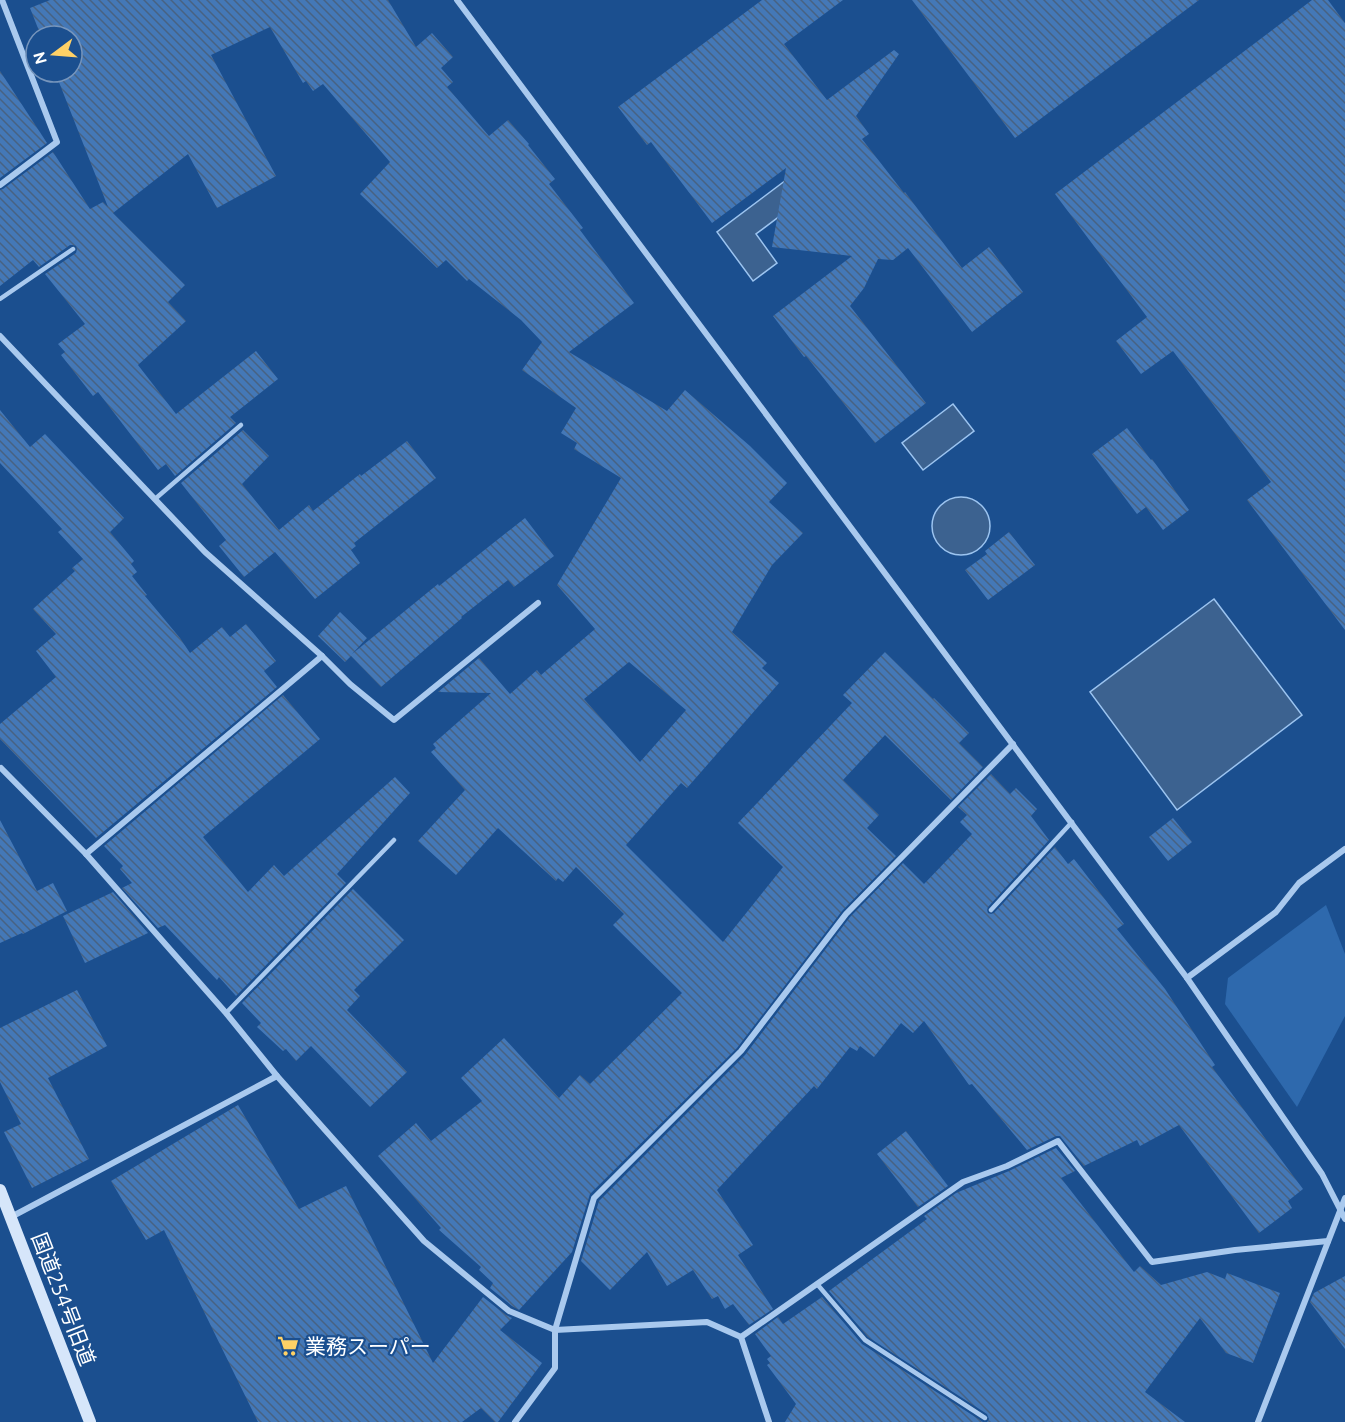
<svg xmlns="http://www.w3.org/2000/svg" width="1345" height="1422" font-family="Ubuntu,'Noto Sans JP',sans-serif">
<defs>
<pattern id="building-back-hatch" width="6" height="6" patternUnits="userSpaceOnUse" patternTransform="scale(1.5)"><rect width="6" height="6" fill="#4478b7"/><path d="M-1 5l2 2M0 0l6 6M5-1l2 2" fill="none" stroke="#486282"/></pattern>
</defs>
<rect width="100%" height="100%" fill="#1b4f8f"/>
<polygon fill="#2e69ad" points="1326,905 1345,954 1345,1016 1297,1107 1225,1004 1228,978"/>
<g fill="#3c6290" stroke="#9cc4f0" stroke-width="1.5">
<polygon points="802,168 817,188 756,234 777,263 753,281 717,232"/>
<polygon points="953,404 974,431 923,470 902,443"/>
<circle cx="961" cy="526" r="29"/>
<polygon points="1214,599 1302,715 1177,810 1090,692"/>
</g>
<g fill="url(#building-back-hatch)" fill-rule="evenodd">
<path d="M50,0H388L416,47L432,33L453,57L441,68L453,82L447,87L489,136L508,120L529,144L528,145L555,179L549,184L583,228L580,230L634,303L569,352L667,411L685,390L750,446L787,483L769,502L803,533L772,565L732,632L767,663L762,668L779,683L687,788L681,783L626,845L723,942L783,867L738,823L852,703L843,695L885,652L933,699L934,698L969,733L959,743L983,767L951,800L885,735L843,780L879,815L867,828L896,856L842,911L737,1048L590,1194L572,1252L519,1310L512,1306L490,1288L493,1283L479,1270L481,1267L439,1230L441,1228L378,1156L416,1123L431,1141L482,1101L461,1078L504,1038L559,1098L580,1075L590,1084L682,993L613,925L624,914L576,867L563,882L558,878L556,881L498,828L456,875L418,841L465,790L431,752L436,748L433,744L491,693L438,692L479,658L510,694L537,670L541,675L595,629L557,585L621,478L574,449L577,443L561,433L576,408L522,370L542,342L521,320L469,279L467,281L446,260L437,268L360,194L390,162L323,84L313,91L306,81L303,83L270,27L211,55L276,176L217,208L188,154L113,213L185,285L168,302L186,321L138,365L176,414L256,351L278,379L230,417L236,423L175,476L166,464L158,470L98,392L93,396L61,355L65,352L58,344L85,324L45,274L76,253L77,249L76,246L73,245H70L39,267L33,260L0,286V190L3,189L53,152L90,209L103,202L108,207L55,72H72V36H41L30,8ZM629,662L686,710L640,762L584,699Z"/>
<polygon points="762,0 843,0 784,44 827,100 894,50 899,54 856,116 869,134 862,139 904,193 905,192 962,268 989,247 1023,292 972,332 908,248 893,260 878,259 864,288 850,306 926,403 875,443 806,356 804,357 773,316 852,256 772,247 786,168 712,223 651,142 647,145 618,107"/>
<polygon points="912,0 1199,0 1015,138"/>
<polygon points="1312,0 1328,0 1345,23 1345,630 1247,500 1271,482 1173,351 1141,374 1116,341 1147,317 1055,194"/>
<polygon points="0,71 47,143 0,178"/>
<polygon points="0,410 30,447 45,434 124,518 110,532 134,561 131,564 137,572 132,576 147,595 145,596 180,638 190,653 222,627 230,637 246,624 276,661 264,671 277,687 96,838 0,739 0,724 56,677 36,651 56,634 33,609 75,571 72,568 83,559 58,532 62,529 0,463"/>
<polygon points="1127,428 1151,460 1152,459 1189,510 1163,530 1146,507 1137,514 1092,454"/>
<polygon points="243,430 269,456 242,484 279,530 309,505 313,511 360,474 361,476 407,441 436,478 354,543 356,546 351,550 360,563 315,599 275,552 244,577 219,546 226,540 181,483"/>
<polygon points="525,518 554,556 514,587 508,580 461,617 462,618 381,687 351,656 345,662 318,636 340,612 367,638 352,654 438,584 439,586"/>
<polygon points="1009,532 1035,565 988,600 965,570 987,554 985,551"/>
<polygon points="283,695 320,739 203,837 248,892 274,865 284,876 395,777 410,793 337,874 346,883 236,996 219,977 217,980 165,925 158,928 122,888 132,883 120,869 123,866 104,846"/>
<polygon points="991,774 1010,794 1016,788 1037,809 1031,816 1049,840 988,907 987,910 988,913 991,914 994,913 1055,847 1068,864 1074,859 1124,924 1117,929 1165,989 1215,1065 1212,1067 1303,1189 1288,1201 1292,1208 1259,1233 1179,1125 1140,1146 1137,1140 1084,1166 1060,1136 1056,1136 1027,1150 972,1084 969,1085 924,1021 913,1033 901,1023 874,1057 860,1046 857,1051 850,1047 817,1089 814,1086 717,1190 753,1245 738,1255 773,1309 749,1325 733,1304 725,1309 718,1296 712,1299 693,1270 667,1286 647,1252 610,1290 581,1261 599,1201 745,1055 850,917 903,863 924,884 972,834 960,822 967,815 958,807"/>
<polygon points="1173,818 1192,842 1168,861 1149,837"/>
<polygon points="0,820 37,891 53,883 67,911 23,934 22,933 0,943"/>
<polygon points="353,889 404,940 354,990 360,996 347,1010 407,1072 370,1107 311,1046 296,1061 286,1049 283,1051 257,1027 261,1023 242,1003"/>
<polygon points="113,892 148,933 85,963 63,916"/>
<polygon points="77,990 107,1046 48,1078 89,1159 32,1188 4,1132 21,1124 0,1082 0,1028"/>
<polygon points="238,1105 299,1209 346,1186 433,1363 483,1297 506,1315 512,1318 500,1330 542,1363 498,1422 495,1422 481,1408 462,1422 258,1422 164,1230 146,1240 111,1181"/>
<polygon points="906,1131 948,1186 918,1207 877,1154"/>
<polygon points="1056,1148 1075,1171 1061,1178 1134,1272 1140,1266 1161,1285 1207,1272 1225,1279 1227,1273 1280,1293 1253,1363 1226,1353 1200,1318 1145,1392 1185,1422 987,1422 989,1419 987,1414 868,1337 829,1291 927,1219 924,1216 956,1193 1009,1171"/>
<polygon points="1345,1276 1345,1349 1310,1302 1314,1293"/>
<polygon points="822,1297 862,1344 983,1422 785,1422 796,1404 767,1365 770,1363 767,1359 771,1356 755,1334 778,1317 783,1324"/>
</g>
<g fill="none" stroke-linecap="round" stroke-linejoin="round">
<g stroke="#a9c9ee" stroke-width="4.5">
<polyline points="0,299 73,249"/>
<polyline points="155,499 241,425"/>
<polyline points="991,910 1072,822"/>
<polyline points="226,1013 394,840"/>
<polyline points="817,1284 865,1340 985,1418"/>
</g>
<g stroke="#a9c9ee" stroke-width="6">
<polyline points="457,0 1187,978 1322,1174 1345,1219"/>
<polyline points="0,185 57,142 2,0"/>
<polyline points="0,336 205,552 322,656 350,684 394,720 538,603"/>
<polyline points="1,768 86,854 226,1013 277,1076 424,1241 509,1311 555,1330 707,1322 741,1337 963,1182 1007,1166 1058,1141 1152,1262 1235,1250 1328,1241"/>
<polyline points="86,854 322,656"/>
<polyline points="1187,978 1276,912 1299,883 1345,849"/>
<polyline points="11,1217 277,1076"/>
<polyline points="741,1337 769,1422"/>
<polyline points="515,1422 555,1368 555,1330 594,1198 741,1051 846,914 1013,744"/>
<polyline points="1258,1422 1345,1198"/>
</g>
<polyline stroke="#d6e6fa" stroke-width="12" points="0,1190 90,1422"/>
</g>
<defs>
<symbol id="supermarket-bare" viewBox="-9 -9 18 18"><path d="M-6-5.5h2.5l.6 2H6L4.5 2H-2.5L-4.4-4H-6ZM-1.5 3.2a1.3 1.3 0 1 0 .1 0ZM3 3.2a1.3 1.3 0 1 0 .1 0Z" fill="#ffd166" stroke="#1b4f8f" stroke-width="2.5" paint-order="stroke"/></symbol>
</defs>
<g fill-rule="evenodd">
<use href="#supermarket-bare" x="273" y="1331" width="30" height="30"/>
</g>
<g text-anchor="middle" dominant-baseline="central" stroke-width="4.5" stroke-linejoin="round" paint-order="stroke">
<g font-size="21" fill="#fff" stroke="#1b4f8f">
<text transform="translate(64 1299) rotate(69)">国道254号旧道</text>
</g>
<g font-size="21" fill="#fff" stroke="#1b4f8f" text-anchor="start">
<text x="305" y="1346">業務スーパー</text>
</g>
</g>
<g transform="translate(54 54) rotate(254)"><circle r="28" fill="#1b4f8f" stroke="#7695bc" stroke-width="1.5"/>
<path d="M0-4.5L10 22L0 15L-10 22Z" fill="#ffd166"/>
<text y="-9" font-size="16" font-weight="bold" text-anchor="middle" fill="#ffffff">N</text>
</g>
</svg>
